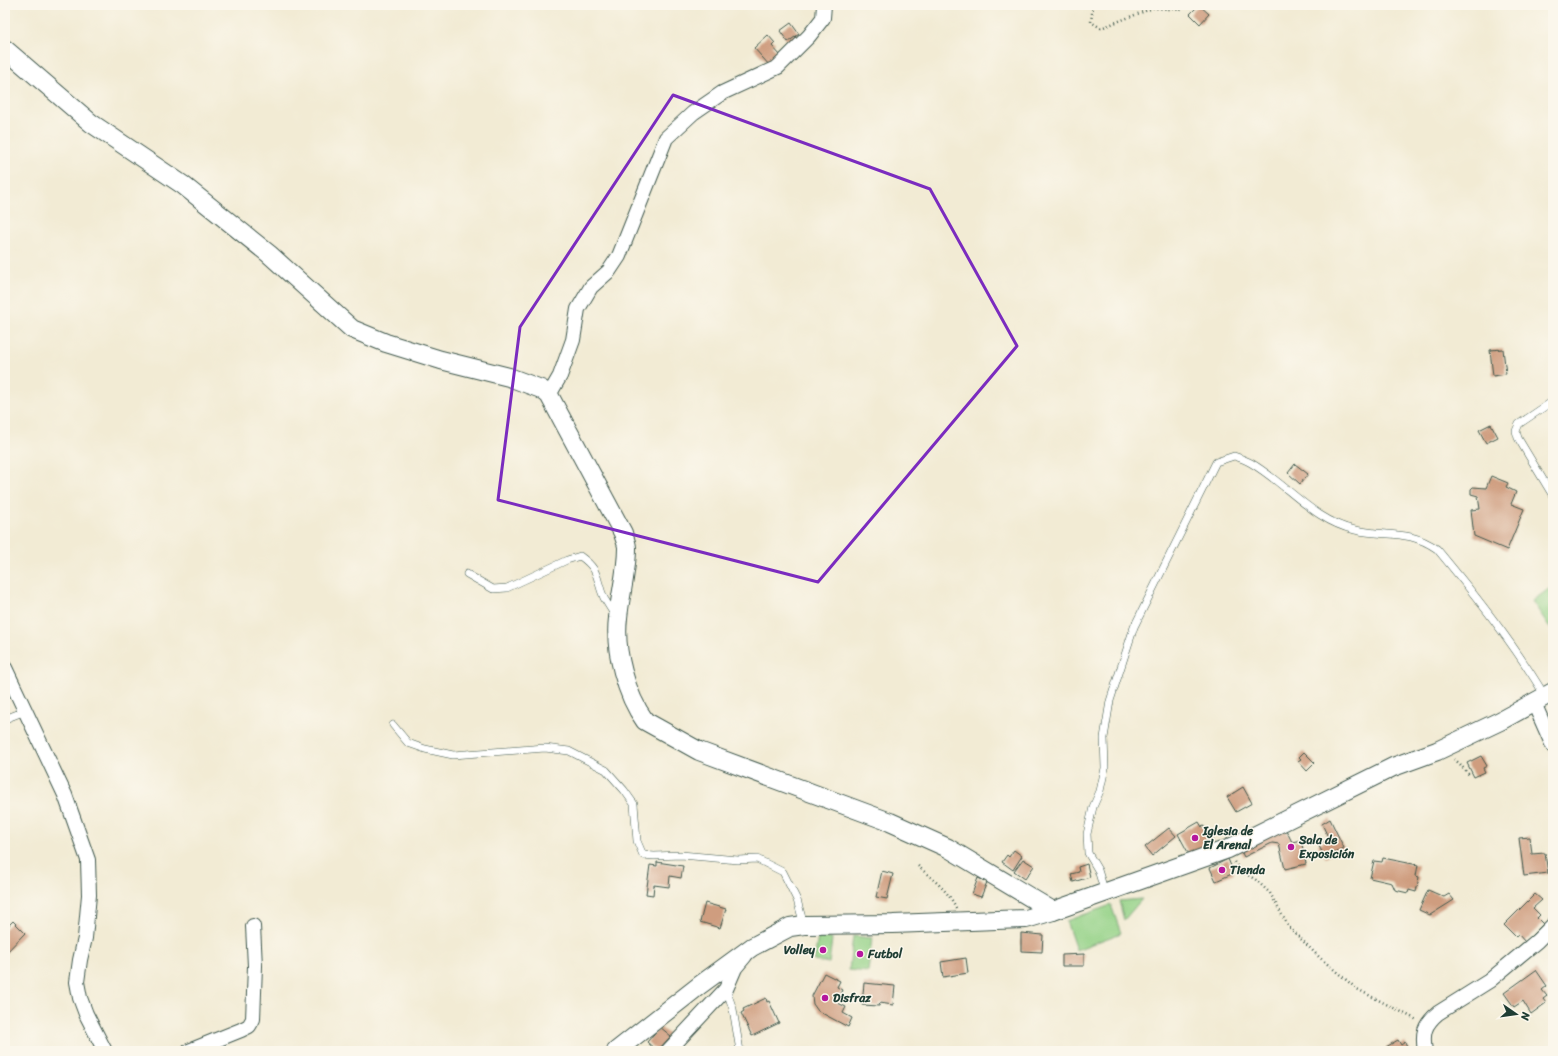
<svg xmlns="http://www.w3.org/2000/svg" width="1558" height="1056" font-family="Sriracha,sans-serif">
<rect width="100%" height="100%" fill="#fbf7ec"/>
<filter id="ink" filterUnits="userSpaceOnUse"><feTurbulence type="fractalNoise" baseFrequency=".025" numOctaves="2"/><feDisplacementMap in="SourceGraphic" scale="8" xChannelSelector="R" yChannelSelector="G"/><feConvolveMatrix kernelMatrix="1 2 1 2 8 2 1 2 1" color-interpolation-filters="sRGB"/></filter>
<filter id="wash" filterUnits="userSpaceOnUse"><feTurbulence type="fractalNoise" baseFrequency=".012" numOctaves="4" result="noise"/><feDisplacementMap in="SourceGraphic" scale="16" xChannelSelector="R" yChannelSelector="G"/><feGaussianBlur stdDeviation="0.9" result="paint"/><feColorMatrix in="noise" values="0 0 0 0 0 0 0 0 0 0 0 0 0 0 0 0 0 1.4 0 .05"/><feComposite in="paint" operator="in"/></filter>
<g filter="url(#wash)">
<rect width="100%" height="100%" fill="#f2ebd4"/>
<g fill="#94d287" stroke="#5a885e">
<polygon points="1553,586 1553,632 1532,601"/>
<polygon points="1142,899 1124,920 1119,901"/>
<polygon points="1111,905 1121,933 1076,950 1066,921"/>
<polygon points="853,936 872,938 868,972 849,970"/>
<polygon points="818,937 832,939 829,963 814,961"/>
</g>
<g id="blocks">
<g fill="#cf9d7f">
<polygon points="1199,5 1209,14 1200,24 1190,14"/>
<polygon points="791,23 799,34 788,42 780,31"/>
<polygon points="768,35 775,43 772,46 781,56 770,66 754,48"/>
<polygon points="1503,349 1506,374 1493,376 1490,350"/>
<polygon points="1491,424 1498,437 1486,443 1479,430"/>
<polygon points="1295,464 1308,474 1300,484 1288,473"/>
<polygon points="1491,476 1508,483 1506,487 1516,492 1511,504 1524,509 1507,550 1474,536 1471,510 1480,509 1478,496 1471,494 1471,489 1473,487 1486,488"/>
<polygon points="1304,752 1315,763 1307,771 1298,761 1301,759 1299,757"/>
<polygon points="1481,756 1487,766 1483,768 1485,772 1474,777 1467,763"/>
<polygon points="1243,787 1252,803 1236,812 1227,797"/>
<polygon points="1330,819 1344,848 1325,858 1318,844 1329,839 1322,824"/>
<polygon points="1199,822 1202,827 1204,826 1213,842 1190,856 1178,834"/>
<polygon points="1284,826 1292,842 1301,840 1306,864 1285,869 1279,844 1272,843 1244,857 1240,849"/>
<polygon points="1169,828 1176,836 1152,856 1145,847"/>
<polygon points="1530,837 1532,854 1545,853 1548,873 1524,876 1519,838"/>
<polygon points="1014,850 1022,856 1013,870 1002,862 1007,855 1009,857"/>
<polygon points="1383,858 1418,865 1416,876 1419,877 1416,892 1409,890 1408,893 1395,890 1392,883 1370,878 1374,861 1382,862"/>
<polygon points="1023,859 1034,866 1025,879 1014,871"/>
<polygon points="1228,859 1234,873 1216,881 1210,868"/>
<polygon points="657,862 683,866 681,878 670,876 669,887 654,885 653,895 646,894 650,865 657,866"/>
<polygon points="1087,864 1090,877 1073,882 1071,874 1079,872 1078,867"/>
<polygon points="882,871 893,874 887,899 876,897"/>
<polygon points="978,878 987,882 981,897 972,894"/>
<polygon points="1428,890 1444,897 1449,894 1454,900 1430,915 1419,910"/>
<polygon points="1535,894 1542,900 1533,908 1540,915 1537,918 1543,924 1525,942 1518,934 1516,937 1504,925"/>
<polygon points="705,903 726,909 720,928 700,922"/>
<polygon points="13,921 25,933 5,954 5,929"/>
<polygon points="1021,933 1043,935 1042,952 1021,951"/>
<polygon points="1084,954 1084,966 1062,966 1062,955"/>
<polygon points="966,958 968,973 943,977 941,962"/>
<polygon points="1536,970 1547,986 1542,990 1547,996 1543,999 1546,1003 1531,1014 1523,1001 1514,1007 1504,993"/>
<polygon points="824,973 840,981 837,987 842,990 836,1002 846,1007 843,1013 852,1018 848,1027 818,1011 813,1004 812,996"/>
<polygon points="864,983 895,986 893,1005 880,1003 879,1006 862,1005"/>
<polygon points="766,998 767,1002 769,1001 779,1023 752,1036 741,1013 744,1011 743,1009"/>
<polygon points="660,1027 671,1036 657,1051 647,1042"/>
<polygon points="1398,1040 1401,1045 1405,1042 1409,1051 1388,1051 1386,1047"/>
</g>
</g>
</g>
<g filter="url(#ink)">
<use href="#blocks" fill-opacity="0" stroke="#3f574c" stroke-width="1"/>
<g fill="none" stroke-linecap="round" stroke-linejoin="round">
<defs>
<g id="service">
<polyline points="1553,401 1519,424 1516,431 1518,438 1553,496"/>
<path d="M467,574L493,589L507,588L567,560L580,556C601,571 595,578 604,598C607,603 611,609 614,614"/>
<polyline points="5,719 25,711"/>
<polyline points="393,725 408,743 425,749 453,755 545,748 569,751 606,770 624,790 634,804 637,841 643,855 654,856 681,855 738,860 757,859 783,872 797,900 804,925"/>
<path d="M1105,893L1098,870L1088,853L1087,834L1093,807L1100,791L1105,768L1104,738L1110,701L1134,627L1216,462L1234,456C1240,458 1246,460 1251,463C1287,484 1314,521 1355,530C1386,537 1409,529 1437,549C1476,596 1514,644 1545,696"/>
<polyline points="726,989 733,1009 740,1051"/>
</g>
<g id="minor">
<polyline points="549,395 560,376 573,340 578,309 591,287 609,271 619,256 666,138 693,113 722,93 778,67 809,36 823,18 824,5"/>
<polyline points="5,668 65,795 88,860 89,895 85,938 80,960 77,982 80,998 86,1014 105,1051"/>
<polyline points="1534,703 1553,746"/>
<polyline points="189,1051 241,1030 249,1026 253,1019 255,966 253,926"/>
<polyline points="668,1051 726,989 735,968 745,956"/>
<path d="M1425,1051C1422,1033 1424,1025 1438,1013L1489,981L1537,941L1553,925"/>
</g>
<g id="tertiary">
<path d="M5,49L91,123L183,185L269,254L352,329L386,343L441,360L509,377L541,389L549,395L623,533C624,538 627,543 627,548C627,572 620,595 618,618C614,650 626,695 645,721L699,751L890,822L948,848L1053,911"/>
<polyline points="616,1051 700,985 752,947 790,927 804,925 893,924 1026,919 1053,911 1228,849 1393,767 1437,751 1500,721 1553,692"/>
</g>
</defs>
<use href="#service" stroke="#3f574c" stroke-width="8"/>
<use href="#minor" stroke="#3f574c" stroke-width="16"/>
<use href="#tertiary" stroke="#3f574c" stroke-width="20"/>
<g stroke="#3f574c" stroke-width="2.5" stroke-dasharray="1 3" stroke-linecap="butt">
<polyline points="1093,5 1091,22 1101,28 1153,8 1182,10"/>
<polyline points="1454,759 1460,764 1470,776"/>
<polyline points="1234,862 1240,870 1256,880 1270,893 1288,926 1319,957 1357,989 1417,1020"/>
<path d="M918,866C931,878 949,891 956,908"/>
</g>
<use href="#service" stroke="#fff" stroke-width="7"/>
<use href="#minor" stroke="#fff" stroke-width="14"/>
<use href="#tertiary" stroke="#fff" stroke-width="18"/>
</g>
</g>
<path fill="none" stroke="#7b2cbf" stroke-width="3" stroke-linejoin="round" d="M673,95L930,189L1017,346L818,582L498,500L520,327Z"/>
<g fill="#b5179e" stroke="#fbf7ec" stroke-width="1.5">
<circle cx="1195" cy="838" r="4"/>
<circle cx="1291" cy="847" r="4"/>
<circle cx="1222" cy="870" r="4"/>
<circle cx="823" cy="950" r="4"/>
<circle cx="860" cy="954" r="4"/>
<circle cx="825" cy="998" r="4"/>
</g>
<g text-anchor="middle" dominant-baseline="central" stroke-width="3" stroke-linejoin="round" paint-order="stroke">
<g font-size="12" font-weight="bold" fill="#1f3d34" stroke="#fbf7ec" text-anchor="start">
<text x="1203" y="831">Iglesia de<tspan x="1203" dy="14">El Arenal</tspan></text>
<text x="1299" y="840">Sala de<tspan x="1299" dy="14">Exposición</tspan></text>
<text x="1230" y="870">Tienda</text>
<text x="815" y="950" text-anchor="end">Volley</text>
<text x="868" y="954">Futbol</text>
<text x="833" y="998">Disfraz</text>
</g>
</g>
<rect width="1558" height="1056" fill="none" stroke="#fbf7ec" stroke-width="20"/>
<g transform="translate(1516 1014) rotate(103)" stroke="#fbf7ec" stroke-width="3" paint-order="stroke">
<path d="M0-3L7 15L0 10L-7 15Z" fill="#1f3d34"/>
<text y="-6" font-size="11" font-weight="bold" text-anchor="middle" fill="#1f3d34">N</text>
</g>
</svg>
